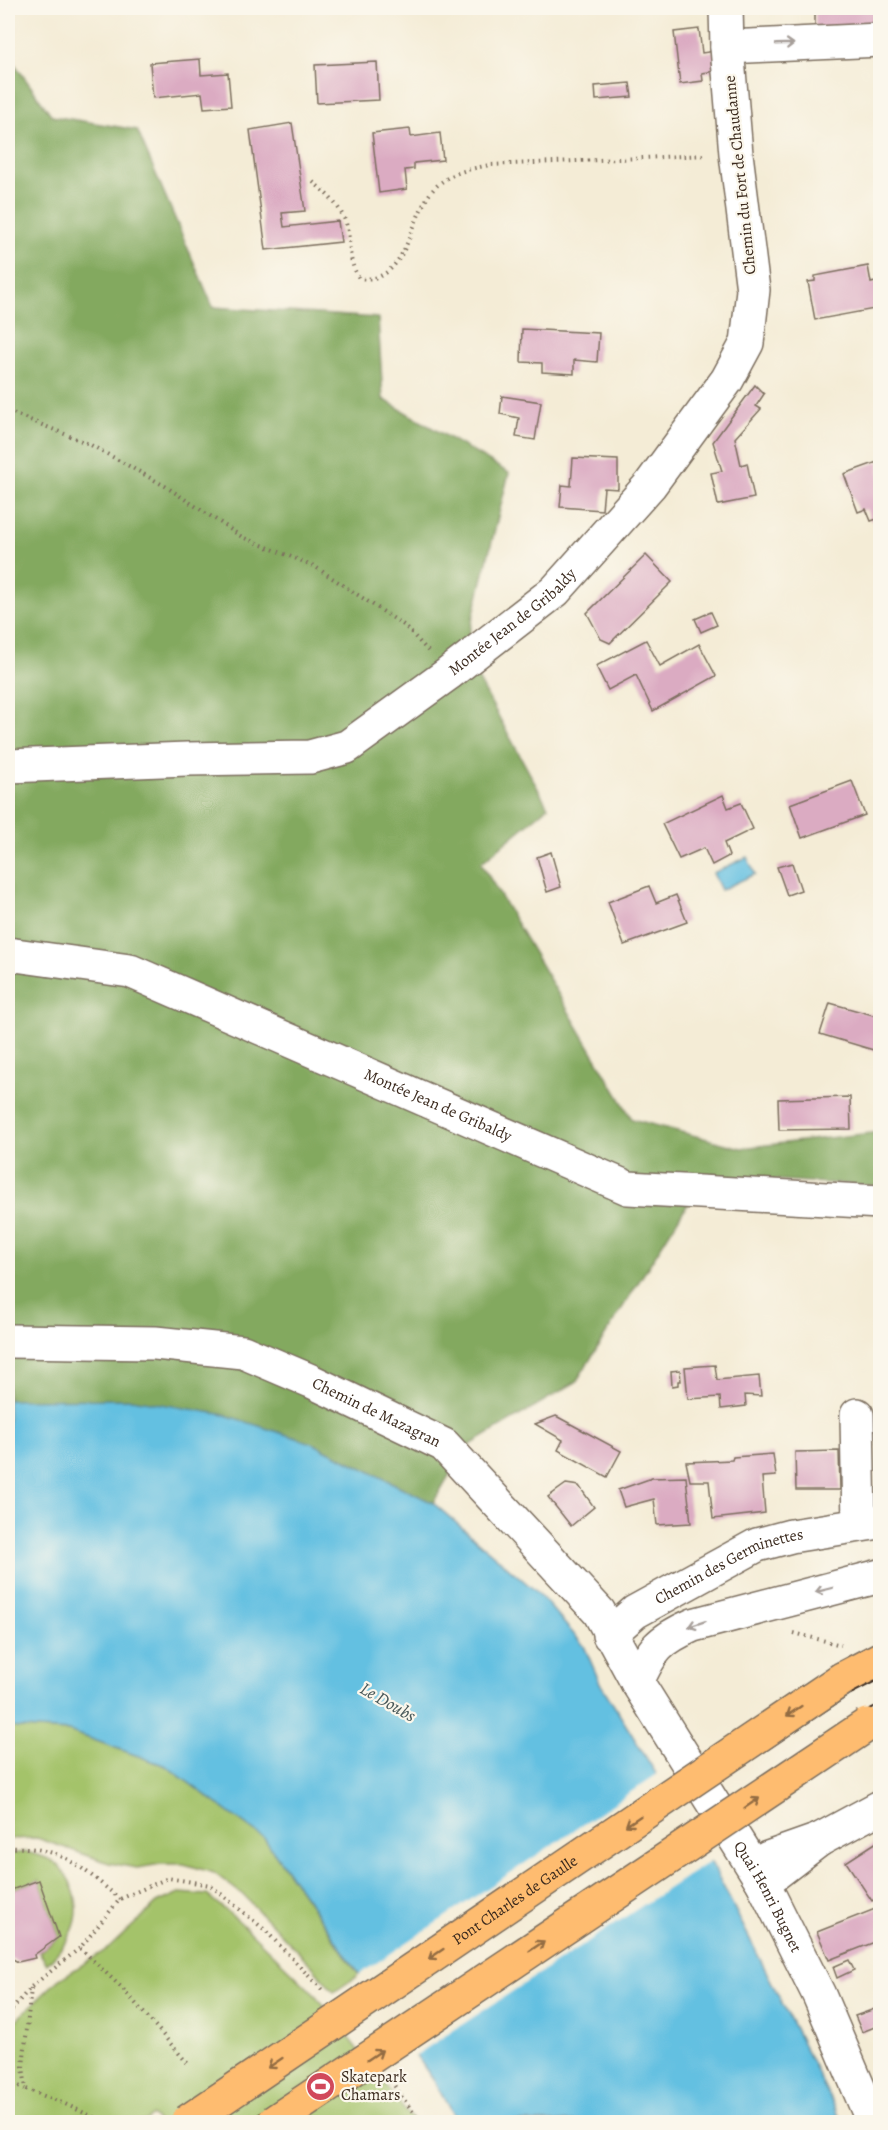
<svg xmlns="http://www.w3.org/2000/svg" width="888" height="2130" font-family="Alegreya,serif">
<rect width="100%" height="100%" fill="#fbf7ec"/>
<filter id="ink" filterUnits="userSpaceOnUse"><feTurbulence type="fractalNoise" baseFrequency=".0167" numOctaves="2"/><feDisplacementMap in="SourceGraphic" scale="12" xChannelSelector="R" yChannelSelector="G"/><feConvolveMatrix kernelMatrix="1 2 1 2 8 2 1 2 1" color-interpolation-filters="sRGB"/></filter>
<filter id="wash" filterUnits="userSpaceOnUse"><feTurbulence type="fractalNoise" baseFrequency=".008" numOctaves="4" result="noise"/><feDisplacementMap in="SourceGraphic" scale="24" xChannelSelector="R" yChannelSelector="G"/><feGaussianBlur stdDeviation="1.35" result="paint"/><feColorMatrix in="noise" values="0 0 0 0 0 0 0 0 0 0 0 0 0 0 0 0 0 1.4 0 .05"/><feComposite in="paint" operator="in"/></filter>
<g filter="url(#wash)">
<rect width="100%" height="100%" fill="#f4ecd6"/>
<g fill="#a4c36b" stroke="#707644" stroke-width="1.5">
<polygon points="8,1727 69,1731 166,1766 265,1839 359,1975 334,1992 312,1966 243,1895 214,1873 184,1864 161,1864 137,1868 109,1863 37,1838 8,1839"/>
<path d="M27,1852C36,1855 47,1857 54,1862C64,1869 70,1880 74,1892C84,1923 68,1942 47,1964L39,1952L59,1937L39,1880L8,1891V1854Z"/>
<polygon points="179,1893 207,1895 240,1922 316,1996 414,2122 158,2122 152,2115 144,2122 8,2122 8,2028 58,1980 109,1948 157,1903"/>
</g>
<polygon fill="#83a95f" stroke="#5f6a3e" stroke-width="1.5" points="11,59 52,116 137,130 213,307 378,318 383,399 509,473 464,653 548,807 481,863 632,1119 741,1148 880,1132 880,1186 705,1176 576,1382 465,1448 433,1503 312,1443 8,1400 8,61"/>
<g fill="#63c0e1" stroke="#4f7580" stroke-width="1.5">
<polygon points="747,857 755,874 721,890 713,873"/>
<polygon points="132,1399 225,1415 312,1443 433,1503 538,1593 584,1646 600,1683 712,1864 842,2122 457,2122 434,2081 265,1839 166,1766 69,1731 8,1727 8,1400"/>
</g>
<polygon fill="#f4ecd6" points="659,1773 713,1859 413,2057 357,1976"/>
<g id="blocks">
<g fill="#dbabc2">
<polygon points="856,8 880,8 880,34 815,35 815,12 856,10"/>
<polygon points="699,29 702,53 715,51 717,71 702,73 703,81 680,84 674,32"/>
<polygon points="200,59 201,75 228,73 231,106 204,108 202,93 153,98 150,63"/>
<polygon points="377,62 379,100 317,103 315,65"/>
<polygon points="630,83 632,97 596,100 595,86"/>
<polygon points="292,123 305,211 282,213 284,227 338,221 341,242 266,250 250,130"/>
<polygon points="410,129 411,137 440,133 443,160 414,163 414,169 405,170 407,189 379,193 372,133"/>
<polygon points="868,266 871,283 880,281 880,308 815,320 808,282 815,281 815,276"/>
<polygon points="522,329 599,333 597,362 574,360 574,374 542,372 542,363 521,362"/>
<polygon points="755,385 764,394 756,406 761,409 735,438 741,465 747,463 754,498 718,505 711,473 722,471 713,442"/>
<polygon points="502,396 541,402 535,440 516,437 519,418 500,414"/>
<polygon points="573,458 618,460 618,489 604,488 602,510 560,507 562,485 571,486"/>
<polygon points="880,461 880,518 871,521 866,509 858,512 844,474"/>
<polygon points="646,555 672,582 610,643 601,639 587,613"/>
<polygon points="711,612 717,625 701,632 695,619"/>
<polygon points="646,640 660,666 699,644 716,676 653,711 636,675 608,690 596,666"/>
<polygon points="852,781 865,815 802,838 790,804"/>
<polygon points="723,795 728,808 741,803 753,829 724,843 729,856 712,865 704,848 679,859 662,824"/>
<polygon points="551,852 561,887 547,892 537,857"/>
<polygon points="792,863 801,890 787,895 777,867"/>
<polygon points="649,886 656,903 676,895 687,922 624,945 608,902"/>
<polygon points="830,1003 880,1017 880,1052 820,1034"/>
<polygon points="850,1097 851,1129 779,1130 778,1099"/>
<polygon points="715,1365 717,1380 759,1376 761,1396 745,1395 746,1406 721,1409 720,1397 688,1399 685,1367"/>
<polygon points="680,1370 681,1381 678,1381 678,1385 672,1386 671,1371"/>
<polygon points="556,1416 621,1451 607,1477 558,1450 563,1440 535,1424"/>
<polygon points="839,1451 840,1490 796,1490 795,1452"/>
<polygon points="773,1454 776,1476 762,1477 765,1513 713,1519 709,1481 690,1481 686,1462 732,1460 733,1457"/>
<polygon points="686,1477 691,1523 657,1525 654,1499 624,1507 618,1490 652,1478"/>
<polygon points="566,1484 579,1486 594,1507 571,1526 548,1497"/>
<rect x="875" y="1494" width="5" height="14"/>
<polygon points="880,1840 880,1896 872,1901 846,1862"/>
<polygon points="39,1880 59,1937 34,1955 35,1958 18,1962 11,1958 8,1966 8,1891"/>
<polygon points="880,1907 880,1940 829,1960 817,1932"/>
<polygon points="849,1960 854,1970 837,1978 833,1967"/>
<polygon points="880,2007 880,2025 862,2032 855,2016"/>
</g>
</g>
</g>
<g filter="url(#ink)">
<use href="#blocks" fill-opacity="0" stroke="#7c6e5e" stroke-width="1.5"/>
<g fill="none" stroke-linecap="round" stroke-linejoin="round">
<defs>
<g id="minor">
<polyline points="727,47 880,40"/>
<path id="s1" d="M8,766L187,759L310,757L347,747L448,674L555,591L650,485L727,380L747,343L753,290L736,154L727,47L726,8"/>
<path id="s2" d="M8,954L130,971L628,1188L880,1202"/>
<path id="s3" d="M8,1341L155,1343L243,1352L311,1381L444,1445L599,1612L637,1682L763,1883L819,1995L873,2122"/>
<polyline points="857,1415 859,1525"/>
<path id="s4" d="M609,1635L635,1612L757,1545L791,1536L880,1522"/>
<path d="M637,1682C652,1649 659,1640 693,1625L880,1576"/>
<polyline points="819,1840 880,1807"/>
<polyline points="754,1866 768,1858 819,1840 763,1883"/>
</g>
<polyline id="major" points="842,1679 880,1659"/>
</defs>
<use href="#minor" stroke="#7c6e5e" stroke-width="36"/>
<use href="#major" stroke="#7c6e5e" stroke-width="36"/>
<g stroke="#7c6e5e" stroke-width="4" stroke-dasharray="1.5 4.5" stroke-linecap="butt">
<path d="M313,182C325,192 337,203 344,218C353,238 345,256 359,278C407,286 409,219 432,191C447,173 469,169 490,165L706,155"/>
<polyline points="8,411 89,444 165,486 242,537 314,566 405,626 428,651"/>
<polyline points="794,1633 841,1645"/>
<path d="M8,1848C61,1845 81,1867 120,1899"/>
<polyline points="80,1948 123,1989 190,2066"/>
<polyline points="31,1988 23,2067 26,2089 65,2104 104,2122"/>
<polyline points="8,2014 31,1987 80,1948 120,1899 168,1878 210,1885 265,1930 324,1992"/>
<polyline points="8,2081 25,2089"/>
<polyline points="391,2081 420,2122"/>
</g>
<use href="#minor" stroke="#fff" stroke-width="33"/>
<use href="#major" stroke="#febc70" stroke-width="33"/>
<g stroke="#3b2a1e" stroke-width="1.5">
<polyline points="210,2122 851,1694 880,1679"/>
<polyline points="247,2122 861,1713 880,1704"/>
</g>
<defs>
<g id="major-bridge">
<path id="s5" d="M187,2122L842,1679"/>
<polyline points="274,2122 867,1725"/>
</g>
</defs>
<use href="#major-bridge" stroke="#7c6e5e" stroke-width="36" stroke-linecap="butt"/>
<use href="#major-bridge" stroke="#febc70" stroke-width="33"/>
</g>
<defs><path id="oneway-shaft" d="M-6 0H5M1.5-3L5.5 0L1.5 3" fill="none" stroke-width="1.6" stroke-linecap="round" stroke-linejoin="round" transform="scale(1.5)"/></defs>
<g stroke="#a79f9a">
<use href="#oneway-shaft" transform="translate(785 44) rotate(-2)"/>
<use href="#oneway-shaft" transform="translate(824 1590) rotate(166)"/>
<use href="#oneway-shaft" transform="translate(697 1624) rotate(162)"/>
</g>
<g stroke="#936c43">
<use href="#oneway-shaft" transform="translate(794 1711) rotate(146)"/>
<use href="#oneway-shaft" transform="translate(752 1803) rotate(-34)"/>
<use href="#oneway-shaft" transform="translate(633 1821) rotate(146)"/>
<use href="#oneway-shaft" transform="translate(537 1946) rotate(-34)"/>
<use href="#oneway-shaft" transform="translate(436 1954) rotate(146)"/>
<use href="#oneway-shaft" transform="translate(375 2055) rotate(-34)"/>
<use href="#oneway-shaft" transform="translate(275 2063) rotate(146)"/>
</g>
</g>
<defs>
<symbol id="stadium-disc" viewBox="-11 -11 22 22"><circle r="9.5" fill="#d1495b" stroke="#fbf7ec"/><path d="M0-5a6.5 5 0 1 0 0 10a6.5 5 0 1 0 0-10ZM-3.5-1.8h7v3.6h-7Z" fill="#fff"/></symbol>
</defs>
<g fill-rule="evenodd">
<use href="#stadium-disc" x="304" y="2070" width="33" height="33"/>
</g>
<g text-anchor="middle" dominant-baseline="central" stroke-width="4.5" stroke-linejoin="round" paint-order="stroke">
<g font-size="16" fill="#3b2a1e" stroke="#fbf7ec">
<text transform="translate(740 175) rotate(-96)">Chemin du Fort de Chaudanne</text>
<text stroke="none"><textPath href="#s1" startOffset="548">Montée Jean de Gribaldy</textPath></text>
<text stroke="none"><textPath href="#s2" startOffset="459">Montée Jean de Gribaldy</textPath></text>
<text stroke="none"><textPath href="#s3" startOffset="382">Chemin de Mazagran</textPath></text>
<text stroke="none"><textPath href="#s4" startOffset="140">Chemin des Germinettes</textPath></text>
<text stroke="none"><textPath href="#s3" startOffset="1016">Quai Henri Bugnet</textPath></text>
<text stroke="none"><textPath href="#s5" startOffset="396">Pont Charles de Gaulle</textPath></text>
</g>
<g font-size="16" fill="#3b2a1e" stroke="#fbf7ec" text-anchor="start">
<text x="341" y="2077">Skatepark<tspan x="341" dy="18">Chamars</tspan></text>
</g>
<g font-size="18" font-style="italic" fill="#475758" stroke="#fbf7ec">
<text transform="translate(388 1702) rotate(30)">Le Doubs</text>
</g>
</g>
<rect width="888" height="2130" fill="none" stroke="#fbf7ec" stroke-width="30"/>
</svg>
